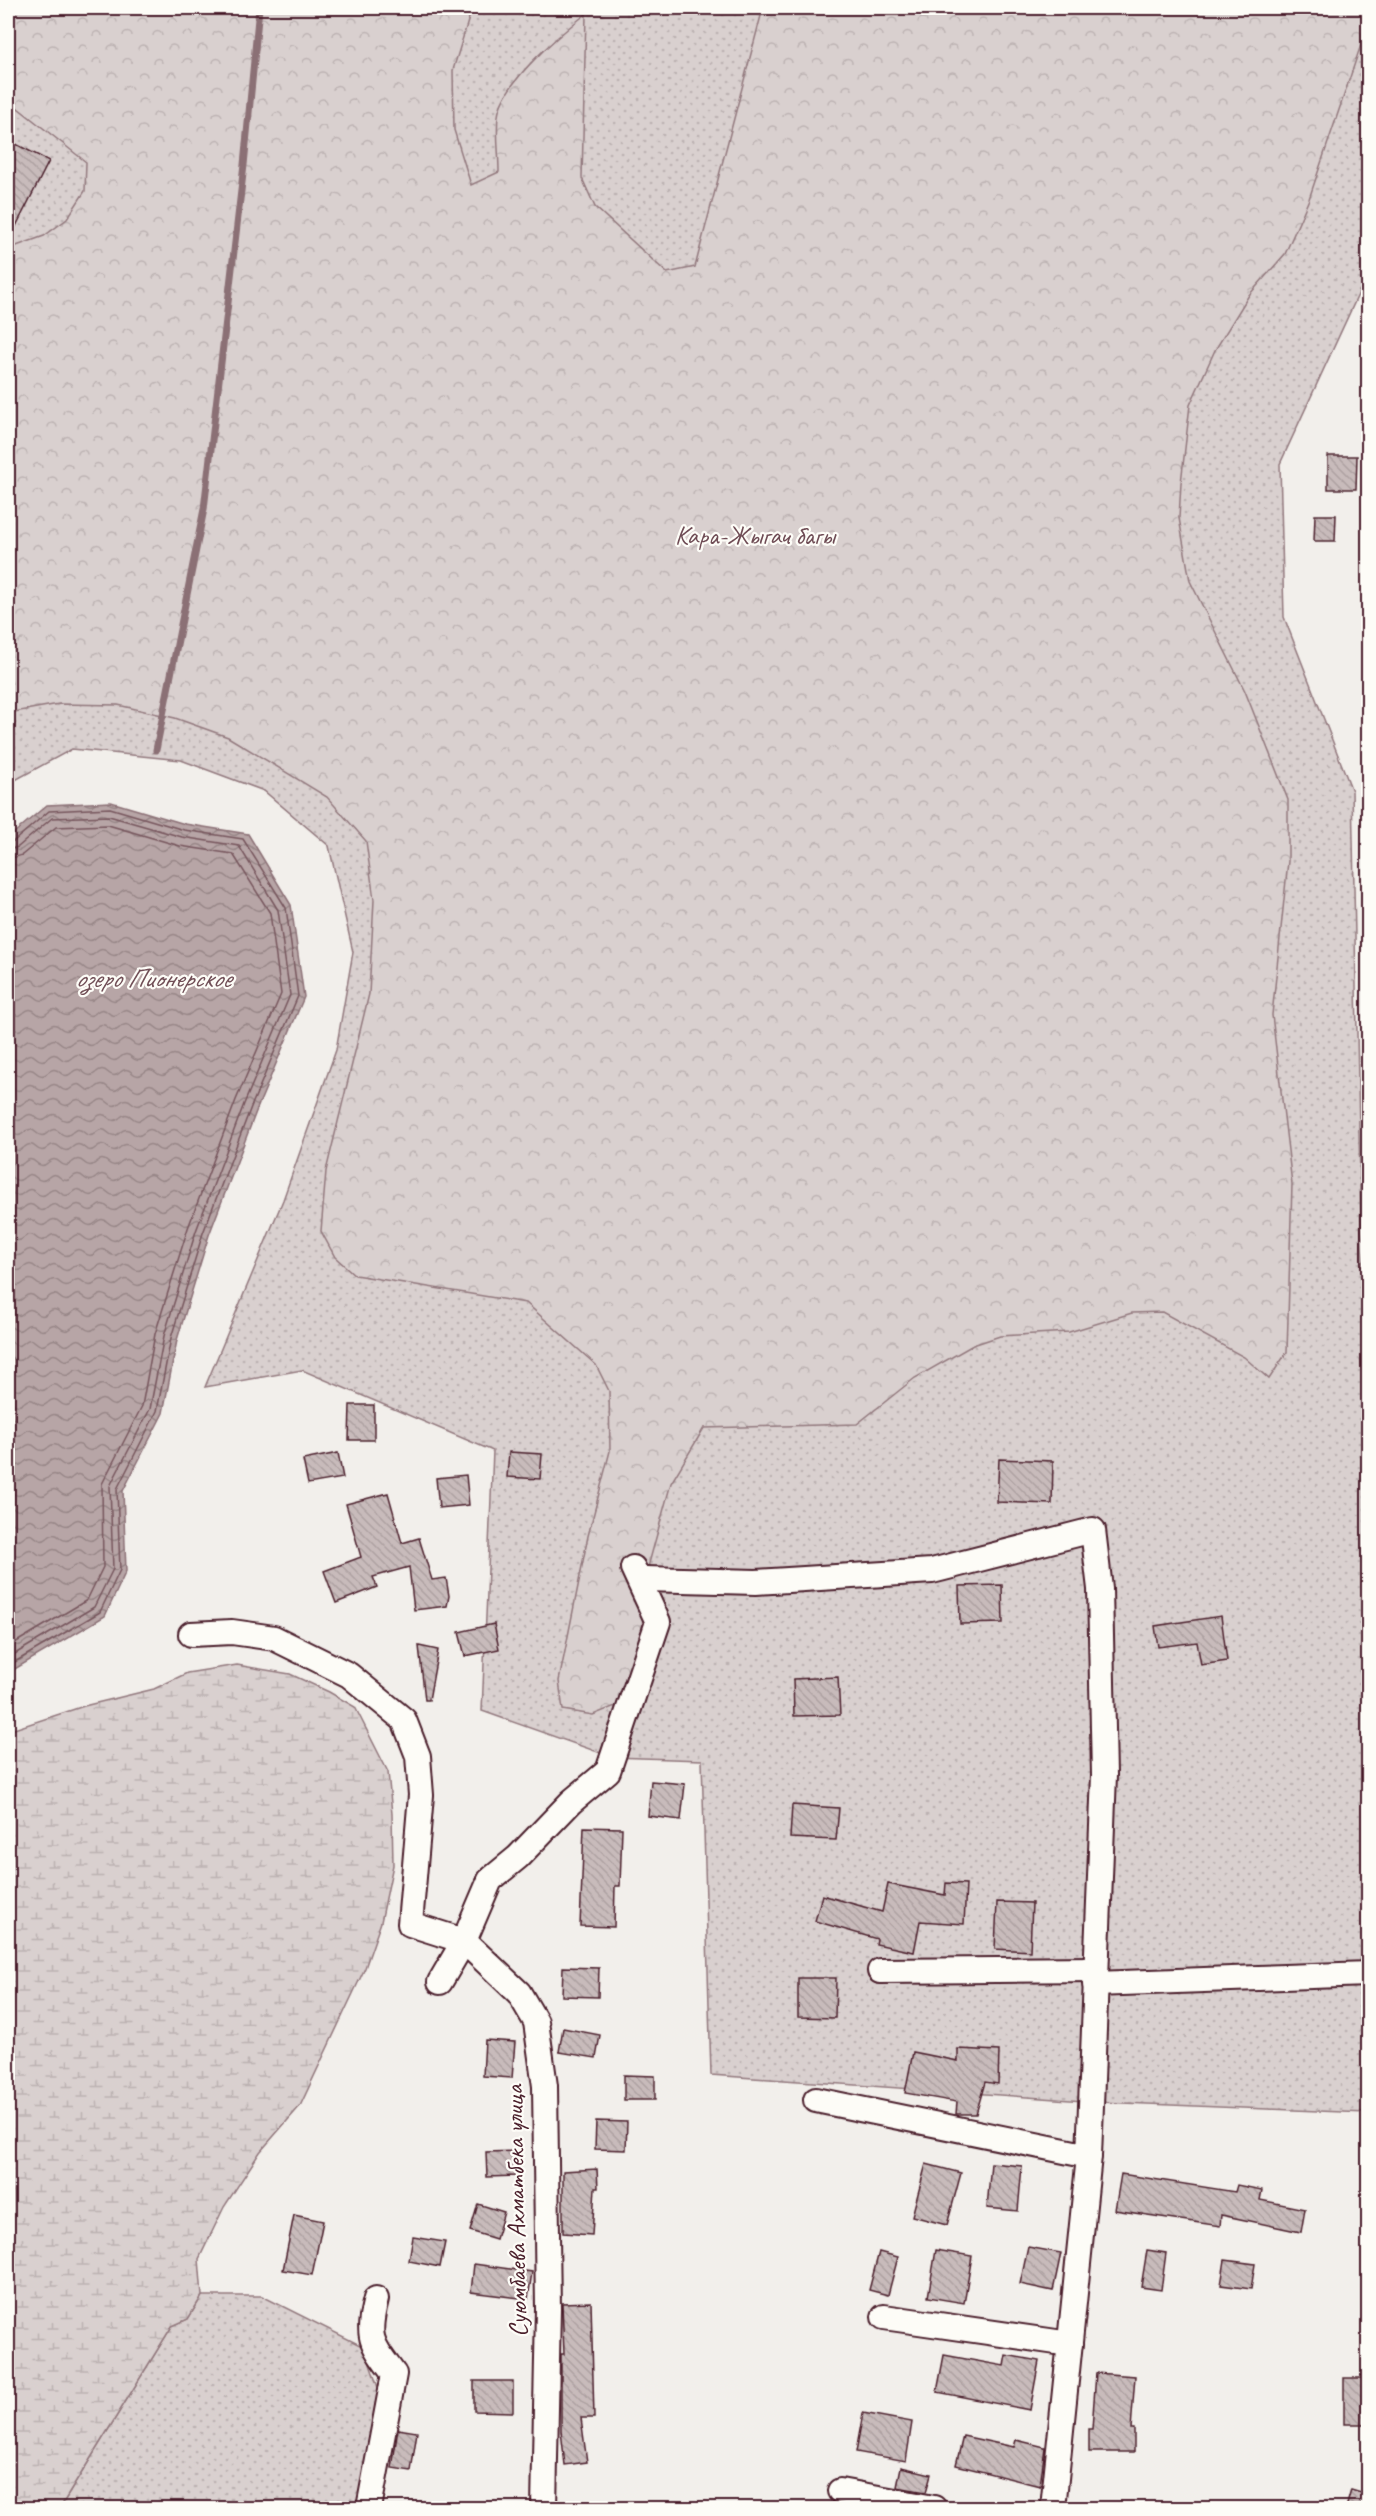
<svg xmlns="http://www.w3.org/2000/svg" width="1376" height="2516" font-family="Caveat,sans-serif">
<defs>
<pattern id="green-dots" width="8" height="8" patternUnits="userSpaceOnUse" patternTransform="scale(1.5)"><rect width="8" height="8" fill="#d9d0cf"/><path d="M2 2h.1M6 6h.1" fill="none" stroke="#bcb2b2" stroke-width="1.8" stroke-linecap="round"/></pattern>
<pattern id="forest-crowns" width="20" height="18" patternUnits="userSpaceOnUse" patternTransform="scale(1.5)"><rect width="20" height="18" fill="#d9d0cf"/><path d="M2 6a3 3 0 1 1 6 0M12 15a3 3 0 1 1 6 0" fill="none" stroke="#bcb2b2"/></pattern>
<pattern id="wetland-marsh" width="20" height="14" patternUnits="userSpaceOnUse" patternTransform="scale(1.5)"><rect width="20" height="14" fill="#d9d0cf"/><path d="M1 5h8M5 5V1M11 12h8M15 12V8" fill="none" stroke="#bcb2b2"/></pattern>
<pattern id="water-waves" width="16" height="10" patternUnits="userSpaceOnUse" patternTransform="scale(1.5)"><rect width="16" height="10" fill="#b7a5a6"/><path d="M0 5q4-4 8 0t8 0" fill="none" stroke="#978687"/></pattern>
<pattern id="building-back-hatch" width="6" height="6" patternUnits="userSpaceOnUse" patternTransform="scale(1.5)"><rect width="6" height="6" fill="#c8bbbb"/><path d="M-1 5l2 2M0 0l6 6M5-1l2 2" fill="none" stroke="#ada0a1"/></pattern>
</defs>
<rect width="100%" height="100%" fill="#f2efeb"/>
<filter id="ink" filterUnits="userSpaceOnUse"><feTurbulence type="fractalNoise" baseFrequency=".0167" numOctaves="2"/><feDisplacementMap in="SourceGraphic" scale="12" xChannelSelector="R" yChannelSelector="G"/><feConvolveMatrix kernelMatrix="1 2 1 2 8 2 1 2 1" color-interpolation-filters="sRGB"/></filter>
<g filter="url(#ink)">
<g fill="url(#green-dots)" stroke="#92787d" stroke-width="1.5">
<polygon points="8,8 1368,8 1368,273 1280,464 1284,617 1352,791 1361,1227 1368,1356 1367,2113 1099,2102 711,2075 702,1760 612,1757 482,1711 493,1451 302,1370 205,1387 283,1200 336,1050 353,952 329,846 264,791 181,760 72,749 8,784"/>
<polygon points="202,2296 262,2296 364,2347 382,2399 361,2508 60,2508 172,2326 188,2319"/>
</g>
<path fill="url(#forest-crowns)" stroke="#92787d" stroke-width="1.5" d="M8,8H472L453,70L454,130L471,185L499,172C499,154 496,134 498,116C502,83 560,34 586,14L582,178L595,207L667,273L695,267L763,8H1368V24L1309,199L1285,254L1249,295L1215,350L1190,405L1181,483L1179,518L1190,581L1245,691L1288,800V861L1272,1015L1292,1184L1287,1352L1269,1379L1244,1357L1162,1312L1132,1313L1069,1332L1000,1336L973,1345L915,1378L857,1424L704,1428L671,1483L645,1578L640,1671L618,1705L593,1715L563,1710L559,1681L588,1536L610,1451L609,1391L596,1365L526,1303L355,1275L335,1257L321,1231L326,1171L369,994L374,900L366,841L327,797L228,737L175,718L118,705L59,704L8,713V249L44,236L67,219L85,191L86,162L14,105L8,104Z"/>
<polygon fill="url(#wetland-marsh)" stroke="#92787d" stroke-width="1.5" points="237,1665 290,1674 329,1692 355,1707 388,1772 392,1814 393,1865 381,1922 365,1968 300,2106 260,2152 224,2207 199,2259 202,2296 188,2319 172,2326 60,2508 8,2508 8,1731 84,1706 154,1689 187,1673"/>
<polygon fill="url(#water-waves)" stroke="#8b6f75" stroke-width="1.5" points="111,802 185,824 248,834 291,905 304,997 257,1109 209,1235 177,1340 163,1413 123,1491 126,1571 105,1616 8,1673 8,838 47,805"/>
<g fill="none" stroke-linecap="round" stroke-linejoin="round">
<g stroke="#76555c" stroke-width="1.5">
<polyline points="8,842 14,841 49,811 110,808 184,830 243,839 286,908 298,996 251,1107 203,1233 171,1338 157,1411 117,1489 120,1570 100,1612 8,1666"/>
<polyline points="8,850 18,847 52,818 109,816 182,837 239,846 278,910 290,995 244,1104 196,1231 164,1336 150,1409 110,1486 113,1569 94,1607 8,1658"/>
<polyline points="8,859 22,855 56,827 108,825 180,846 233,854 270,913 281,994 236,1100 188,1228 155,1334 142,1406 102,1484 103,1567 87,1600 8,1647"/>
</g>
<polyline stroke="#8b6f75" stroke-width="7" points="156,750 204,509 244,165 259,8"/>
</g>
<g fill="url(#building-back-hatch)" stroke="#4a1f2b" stroke-width="1.5">
<polygon points="8,140 49,161 8,242"/>
<polygon points="1328,456 1357,456 1356,489 1328,489"/>
<polygon points="1315,515 1336,515 1335,541 1314,541"/>
<polygon points="350,1405 374,1405 374,1440 349,1440"/>
<polygon points="509,1452 542,1454 540,1479 507,1477"/>
<polygon points="338,1453 343,1478 308,1484 303,1460"/>
<polygon points="999,1459 1053,1461 1052,1504 997,1502"/>
<polygon points="466,1475 469,1505 439,1508 436,1478"/>
<polygon points="388,1493 402,1543 419,1538 432,1580 446,1578 449,1596 447,1606 414,1610 409,1567 373,1577 377,1587 336,1603 324,1571 361,1557 346,1504"/>
<polygon points="1002,1585 1003,1623 960,1624 959,1586"/>
<polygon points="1221,1616 1227,1661 1201,1665 1197,1642 1158,1647 1155,1626"/>
<polygon points="494,1624 499,1649 465,1656 459,1632"/>
<polygon points="419,1646 438,1650 429,1700 425,1700"/>
<polygon points="838,1677 840,1715 794,1716 793,1679"/>
<polygon points="651,1781 685,1784 681,1820 648,1816"/>
<polygon points="792,1805 839,1808 836,1840 790,1838"/>
<polygon points="584,1827 622,1828 620,1886 615,1886 614,1927 580,1926"/>
<polygon points="946,1883 966,1884 964,1924 920,1921 914,1952 876,1944 877,1939 815,1921 822,1895 882,1912 888,1884 945,1895"/>
<polygon points="997,1902 1032,1903 1030,1951 995,1949"/>
<polygon points="563,1967 599,1968 598,1997 562,1996"/>
<polygon points="798,1978 836,1978 835,2018 798,2017"/>
<polygon points="563,2028 600,2035 596,2058 559,2052"/>
<polygon points="485,2040 515,2042 512,2078 483,2076"/>
<polygon points="958,2049 999,2051 998,2084 985,2082 976,2114 956,2114 957,2102 905,2093 913,2052 958,2061"/>
<polygon points="624,2075 655,2076 655,2100 624,2100"/>
<polygon points="596,2121 627,2122 626,2150 595,2149"/>
<polygon points="519,2151 520,2176 487,2177 486,2152"/>
<polygon points="991,2163 1022,2166 1018,2211 987,2208"/>
<polygon points="926,2164 961,2173 947,2225 912,2216"/>
<polygon points="597,2169 598,2188 595,2188 592,2235 563,2233 563,2171"/>
<polygon points="1121,2174 1235,2192 1237,2185 1262,2190 1260,2200 1305,2209 1301,2232 1221,2215 1220,2226 1115,2210"/>
<polygon points="478,2204 504,2212 496,2239 470,2231"/>
<polygon points="294,2215 323,2221 312,2275 283,2270"/>
<polygon points="413,2237 445,2242 440,2267 409,2261"/>
<polygon points="1028,2247 1061,2253 1053,2291 1020,2284"/>
<polygon points="936,2250 972,2256 964,2303 928,2297"/>
<polygon points="1147,2250 1166,2253 1161,2290 1141,2287"/>
<polygon points="879,2252 898,2257 888,2295 869,2290"/>
<polygon points="1225,2260 1255,2264 1251,2289 1221,2285"/>
<polygon points="474,2264 532,2272 528,2299 471,2292"/>
<polygon points="591,2302 594,2418 581,2418 587,2462 565,2465 561,2431 561,2354 564,2354 562,2303"/>
<polygon points="944,2355 1004,2366 1006,2355 1039,2361 1030,2410 937,2392"/>
<polygon points="1096,2373 1135,2376 1131,2429 1134,2429 1134,2452 1089,2452 1089,2429 1092,2429"/>
<rect x="1344" y="2378" width="24" height="46"/>
<polygon points="474,2381 513,2381 513,2412 474,2411"/>
<polygon points="863,2413 912,2422 906,2461 856,2452"/>
<polygon points="398,2429 417,2432 411,2471 392,2468"/>
<polygon points="963,2436 1014,2447 1016,2440 1045,2447 1040,2486 956,2465"/>
<polygon points="901,2467 931,2474 926,2492 897,2487"/>
<polygon points="1351,2490 1368,2495 1368,2508 1346,2508"/>
</g>
<g fill="none" stroke-linecap="round" stroke-linejoin="round">
<defs>
<g id="minor">
<polyline points="645,1579 756,1582 932,1571 1093,1530 1100,1589 1104,1775 1089,2156"/>
<polyline points="191,1634 232,1632 274,1638 349,1675 404,1720 418,1756 421,1795 410,1924 464,1941 519,1993 536,2022 545,2086 548,2309 544,2508"/>
<polyline points="880,1971 1096,1969"/>
<polyline points="440,1982 464,1941 490,1880 518,1857 571,1802 608,1771 658,1622 633,1568"/>
<polyline points="1095,1984 1368,1974"/>
<polyline points="816,2100 1089,2156 1053,2508"/>
<polyline points="884,2317 1070,2344"/>
<polyline points="840,2491 934,2508"/>
<path d="M369,2508L394,2374C371,2343 366,2338 376,2299"/>
</g>
</defs>
<use href="#minor" stroke="#4a1f2b" stroke-width="28"/>
<use href="#minor" stroke="#fdfcf7" stroke-width="24"/>
</g>
</g>
<g text-anchor="middle" dominant-baseline="central" stroke-width="4.5" stroke-linejoin="round" paint-order="stroke">
<g font-size="26" fill="#6e4b54" stroke="#fdfcf7">
<text x="755" y="535">Кара-Жыгач багы</text>
</g>
<g font-size="26" fill="#4a1f2b" stroke="#fdfcf7">
<text transform="translate(516 2211) rotate(-91)">Суюмбаева Ахматбека улица</text>
</g>
<g font-size="27" font-style="italic" fill="#704e56" stroke="#fdfcf7">
<text x="153" y="978">озеро Пионерское</text>
</g>
</g>
<rect width="1376" height="2516" fill="none" stroke="#fdfcf7" stroke-width="30"/>
<rect x="15" y="15" width="1346" height="2486" fill="none" stroke="#4a1f2b" stroke-width="2" filter="url(#ink)"/>
</svg>
